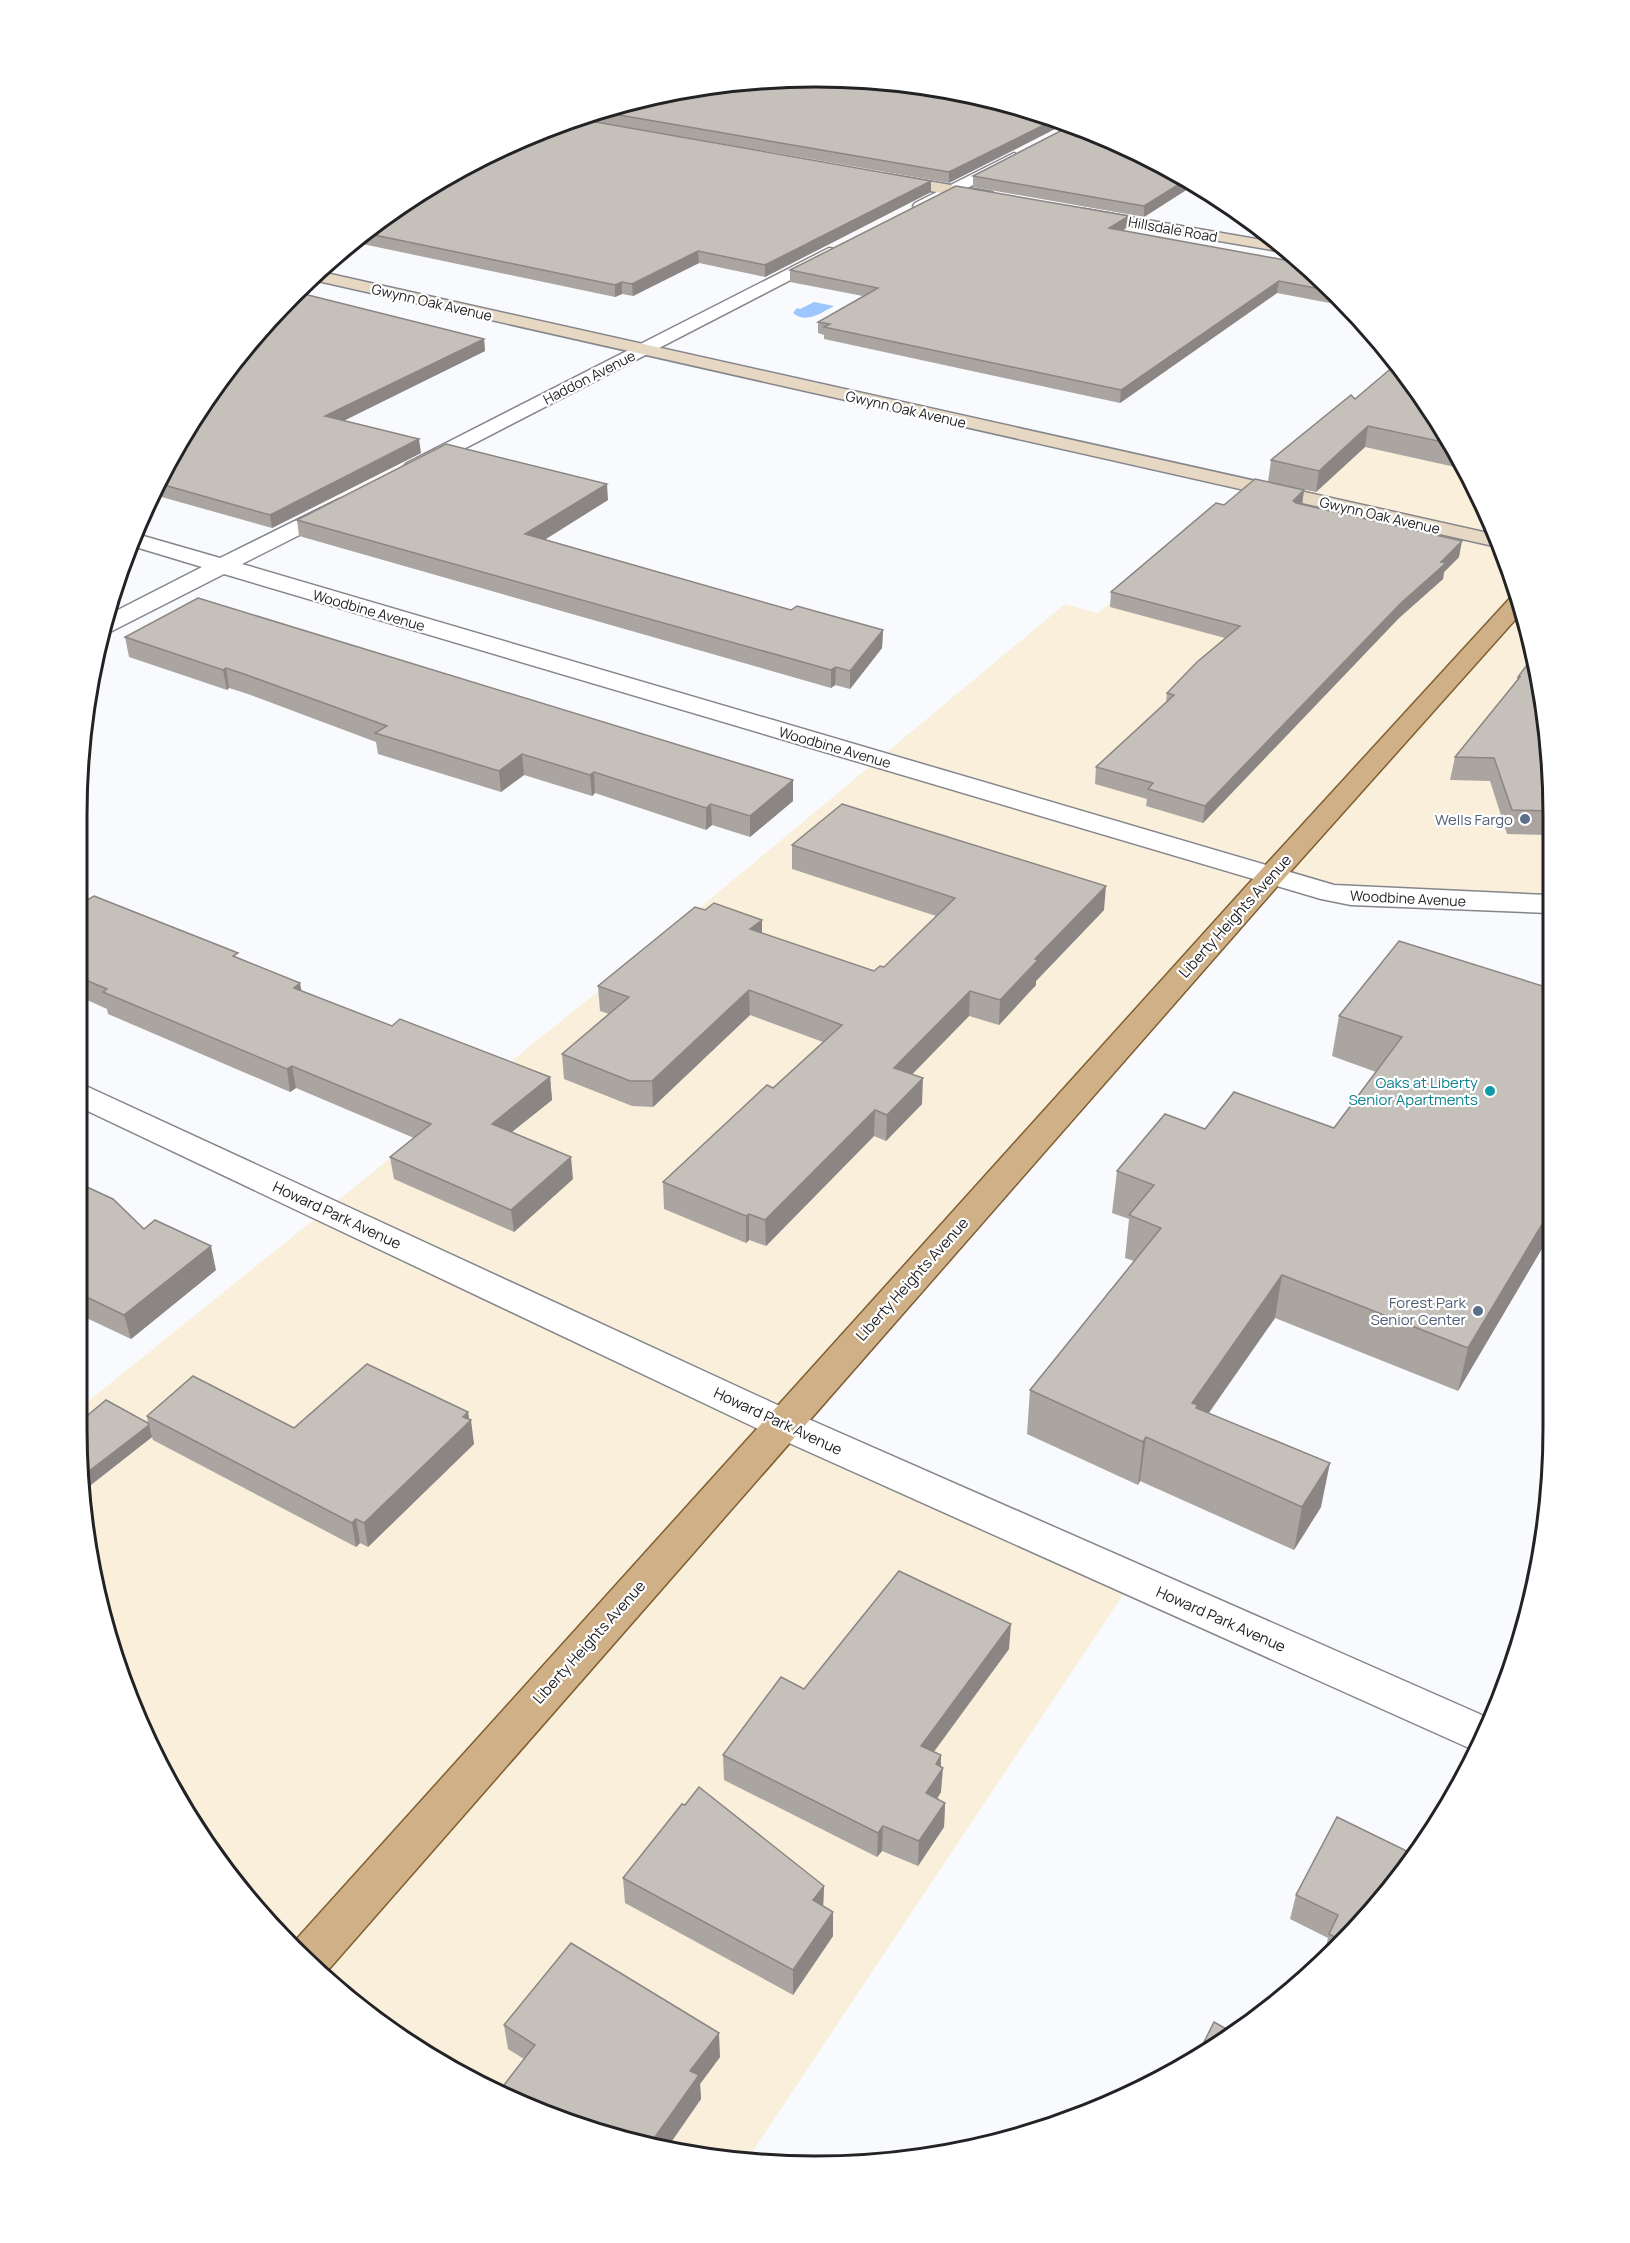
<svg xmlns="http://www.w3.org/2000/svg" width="1630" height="2243" font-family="Manrope,sans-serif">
<rect width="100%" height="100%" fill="#f9fafe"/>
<polygon fill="#faefda" points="1398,370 1477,489 1514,578 1547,718 1548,904 1472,902 1265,879 790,1414 1138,1572 747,2160 718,2160 578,2127 489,2090 328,1983 201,1838 133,1711 102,1619 77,1428 77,1410 637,960 1065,604 1098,613 1174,550 1182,552"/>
<path fill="#9cc6fd" d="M814,302L834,306C821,313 806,324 793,313L797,308L800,309Z"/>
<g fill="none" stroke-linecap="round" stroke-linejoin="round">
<defs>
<g id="street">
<polygon points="1014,153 1022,158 1019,161 927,209 921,211 913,206 915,203"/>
<polygon points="829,248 835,249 838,253 835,257 421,471 414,473 407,471 403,467 407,463"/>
<polygon points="339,499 347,501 350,506 347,511 242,564 1334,885 1548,895 1548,913 1351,905 1321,899 224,574 112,631 102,633 108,615 202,567 129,545 133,533 220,558"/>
<polygon points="77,1084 88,1087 797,1414 1491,1719 1478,1752 769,1434 77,1106"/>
</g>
<g id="secondary">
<polygon points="886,174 992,192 1000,197 992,202 880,182 878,179"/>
<polygon points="1084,209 1279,243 1290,253 1078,217 1076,214"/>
<polygon points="317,271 1497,535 1502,548 309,279"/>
</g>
<polygon id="primary" points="1518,594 1522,612 1281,882 322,1977 293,1943 1261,870 1512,596"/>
</defs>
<use href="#street" stroke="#85868c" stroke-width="3"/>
<use href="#secondary" stroke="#85868c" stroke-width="3"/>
<use href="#primary" stroke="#7f5e31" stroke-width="3"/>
<use href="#street" fill="#fff" fill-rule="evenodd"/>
<use href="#secondary" fill="#e7d8c3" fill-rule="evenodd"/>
<use href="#primary" fill="#d0b187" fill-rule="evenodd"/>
</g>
<g fill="#aaa5a1">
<polygon points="719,83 1006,102 949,183 574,118 578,116"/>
<polygon points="446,175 931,192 765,277 699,263 633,296 622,294 615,297 353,242"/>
<polygon points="973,176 1194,185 1144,217 973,187"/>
<polygon points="1128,227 1122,231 1301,263 1340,300 1335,304 1277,293 1120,403 824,339 824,335 818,333 818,322 863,296 790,282 790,270"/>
<polygon points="484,339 485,351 343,421 421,453 272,528 151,494 176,445"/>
<polygon points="1395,365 1464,469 1365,447 1316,492 1268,482 1271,460 1355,399"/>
<polygon points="1304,490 1302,504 1459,557 1444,572 1443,579 1399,618 1203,823 1146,806 1147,799 1095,784 1096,767 1166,702 1167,693 1225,638 1110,607 1111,592 1224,505"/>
<polygon points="608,500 544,539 791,610 883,630 882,648 850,689 835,685 831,688 299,536 297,520"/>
<polygon points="125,637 793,801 750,837 712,825 706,830 595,793 592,796 524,775 501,792 378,754 376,742 248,694 229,688 227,690 129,657"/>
<polygon points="1533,657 1547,718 1548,835 1507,834 1490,781 1450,780 1455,757 1516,682 1518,677"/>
<polygon points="792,845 1104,910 1036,981 1036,985 999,1025 969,1016 912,1074 922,1104 886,1141 874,1136 766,1246 749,1240 746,1243 664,1209 663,1182 773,1088 823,1042 750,1015 653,1107 632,1106 564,1079 562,1054 609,1014 600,1011 598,986 762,933 874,971 884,967 936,916 792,869"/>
<polygon points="76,905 239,958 301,991 392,1026 550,1077 552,1100 512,1132 573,1179 514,1232 394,1179 390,1157 414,1138 296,1088 290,1092 108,1014 107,1009 76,995"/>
<polygon points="1549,988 1550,1235 1458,1391 1275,1318 1209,1413 1321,1507 1294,1550 1140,1481 1138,1485 1027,1434 1030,1390 1134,1261 1125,1258 1129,1219 1112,1213 1117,1171 1205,1129 1334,1128 1376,1072 1332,1056 1339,1016"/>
<polygon points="76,1182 144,1229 216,1270 131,1339 76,1313"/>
<polygon points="468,1412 474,1444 368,1547 360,1543 356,1547 153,1440 152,1437 87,1488 84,1486 76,1428 148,1423 147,1416 294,1428"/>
<polygon points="1009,1649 934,1752 941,1755 941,1792 937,1799 945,1803 944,1827 918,1866 882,1851 877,1857 724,1780 723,1755 804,1689"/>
<polygon points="623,1878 824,1886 823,1906 833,1936 793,1995 625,1903"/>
<polygon points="1401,1878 1324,1960 1323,1959 1328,1938 1290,1919 1296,1895"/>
<polygon points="504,2025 720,2057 700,2084 701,2099 667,2148 578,2127 524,2059 508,2049"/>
</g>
<g fill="#8b8683">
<polygon points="1054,120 1065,124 949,183 949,172"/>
<polygon points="1186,180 1194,185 1144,217 1144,206"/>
<polygon points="931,181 931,192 765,277 765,265"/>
<polygon points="1129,216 1128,227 1108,239 1109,228"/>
<polygon points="698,251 699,263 633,296 632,284"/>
<polygon points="1279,281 1277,293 1120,403 1121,390"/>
<polygon points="622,282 622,294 615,297 615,285"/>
<polygon points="1336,296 1340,300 1335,304"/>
<polygon points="484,339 485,351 327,429 325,416"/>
<polygon points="1368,426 1365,447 1316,492 1319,471"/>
<polygon points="419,439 421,453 272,528 270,515"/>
<polygon points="607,484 608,500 527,551 525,534"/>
<polygon points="1304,490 1302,505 1293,501"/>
<polygon points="1462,541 1459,557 1444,572 1443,579 1399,618 1203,823 1205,806 1401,603"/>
<polygon points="883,630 882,648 850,689 850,671"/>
<polygon points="836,667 835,685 831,688 831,670"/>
<polygon points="226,668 229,688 227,690 223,670"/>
<polygon points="522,754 524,775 501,792 499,771"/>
<polygon points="594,772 595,793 592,796 590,775"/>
<polygon points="793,780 793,801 750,837 750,816"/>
<polygon points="711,804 712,825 706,830 706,808"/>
<polygon points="1106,886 1104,910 1036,981 1036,985 999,1025 1000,1000 1035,959"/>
<polygon points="762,920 762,945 750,929"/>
<polygon points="300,983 304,1004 294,988"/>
<polygon points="749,990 750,1015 653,1107 652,1081"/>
<polygon points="970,991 969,1016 894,1093 894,1068"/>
<polygon points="292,1066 296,1088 290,1092 287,1069"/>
<polygon points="550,1077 552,1100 494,1146 492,1124"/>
<polygon points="923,1078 922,1104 886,1141 887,1115"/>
<polygon points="875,1110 874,1136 766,1246 765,1220"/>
<polygon points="571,1157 573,1179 514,1232 511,1210"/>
<polygon points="1550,1211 1550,1235 1458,1391 1468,1348"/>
<polygon points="749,1214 749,1240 746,1243 746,1216"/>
<polygon points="211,1246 216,1270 131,1339 124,1315"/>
<polygon points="1282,1275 1275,1318 1193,1435 1192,1403"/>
<polygon points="468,1412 469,1422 471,1420 474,1444 368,1547 364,1523"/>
<polygon points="149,1425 152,1437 87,1488 84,1475"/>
<polygon points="1146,1437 1140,1481 1138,1485 1143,1442"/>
<polygon points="1330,1463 1321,1507 1294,1550 1302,1507"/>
<polygon points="356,1519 360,1543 356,1547 352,1523"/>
<polygon points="1011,1624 1009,1649 920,1770 921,1746"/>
<polygon points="941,1755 940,1772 943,1768 941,1792 925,1818 926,1793 936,1764"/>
<polygon points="945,1803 944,1827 918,1866 919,1841"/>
<polygon points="883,1826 882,1851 877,1857 878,1833"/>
<polygon points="824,1886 823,1910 813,1900"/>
<polygon points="833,1912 833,1936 793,1995 793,1970"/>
<polygon points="719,2033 720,2057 700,2084 701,2099 667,2148 650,2144 690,2071"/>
</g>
<g fill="#c6c0bb" stroke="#8b8683" stroke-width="1.5">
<polygon points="864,78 1006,102 1054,120 949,172 596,111 719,83"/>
<polygon points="573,118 931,181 765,265 698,251 632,284 622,282 615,285 365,233 446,175"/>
<polygon points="1070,126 1142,153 1186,180 1144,206 973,176"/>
<polygon points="956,186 1129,216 1109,228 1301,263 1331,291 1279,281 1121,390 824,327 830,324 818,322 878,288 790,270"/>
<polygon points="296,292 484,339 325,416 419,439 270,515 157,483 176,445 260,328"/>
<polygon points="1395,365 1447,443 1368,426 1319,471 1271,460 1351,395 1355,399"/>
<polygon points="446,444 607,484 525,534 791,610 797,606 883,630 850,671 836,667 831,670 297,520"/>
<polygon points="1255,479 1304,490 1293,501 1296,503 1462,541 1441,562 1446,563 1401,603 1205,806 1148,789 1153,783 1096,767 1174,695 1167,693 1197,662 1240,626 1111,592 1216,503 1224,505"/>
<polygon points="198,598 793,780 750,816 711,804 706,808 594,772 590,775 522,754 499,771 375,733 387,726 244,674 226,668 223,670 125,637"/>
<polygon points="1533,657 1547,718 1548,811 1512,810 1494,758 1455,757 1520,677 1518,677"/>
<polygon points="842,804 1106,886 1035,959 1038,960 1000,1000 970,991 894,1068 923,1078 887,1115 875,1110 765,1220 749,1214 746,1216 663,1182 767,1085 773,1088 842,1025 749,990 652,1081 630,1081 562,1054 629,997 598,986 695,907 705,910 714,903 762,920 750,929 874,971 880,966 884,967 955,898 792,845"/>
<polygon points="94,896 238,953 233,956 300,983 294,988 392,1026 400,1019 550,1077 492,1124 571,1157 511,1210 390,1157 431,1124 292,1066 287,1069 103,992 107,989 76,976 76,905 77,906"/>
<polygon points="1399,941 1549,988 1550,1211 1468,1348 1282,1275 1192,1403 1198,1405 1196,1408 1330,1463 1302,1507 1146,1437 1143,1442 1030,1390 1161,1228 1129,1215 1154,1185 1117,1171 1165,1114 1205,1129 1234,1092 1334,1128 1402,1037 1339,1016"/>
<polygon points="76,1182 113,1199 144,1229 155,1220 211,1246 124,1315 76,1292"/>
<polygon points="367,1364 468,1412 463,1417 471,1420 364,1523 356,1519 352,1523 147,1416 193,1376 294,1428"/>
<polygon points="106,1400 148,1423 149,1425 84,1475 83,1475 76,1425"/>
<polygon points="899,1571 1011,1624 921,1746 941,1755 936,1764 943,1768 926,1793 945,1803 919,1841 883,1826 878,1833 723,1755 781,1677 804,1689"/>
<polygon points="699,1787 824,1886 813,1900 833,1912 793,1970 623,1878 682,1804 685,1805"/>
<polygon points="1337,1817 1415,1855 1401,1878 1342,1941 1329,1934 1338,1915 1296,1895"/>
<polygon points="571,1943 719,2033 690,2071 699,2075 650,2144 578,2127 497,2094 535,2045 504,2025"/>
<polygon points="1214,2022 1230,2031 1199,2052"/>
</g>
<g fill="#5c6f8a" stroke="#fff" stroke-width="2">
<circle cx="1525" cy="819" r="6"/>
<circle cx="1478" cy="1311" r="6"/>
</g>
<circle fill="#0f9aa8" stroke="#fff" stroke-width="2" cx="1490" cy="1091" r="6"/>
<g text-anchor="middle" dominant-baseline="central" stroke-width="4.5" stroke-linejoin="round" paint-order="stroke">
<g font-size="14" fill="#232326" stroke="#fff">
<text transform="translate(1173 229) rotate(10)">Hillsdale Road</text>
<text transform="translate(432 302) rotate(13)">Gwynn Oak Avenue</text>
<text transform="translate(589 377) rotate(-27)">Haddon Avenue</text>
<text transform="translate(906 409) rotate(13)">Gwynn Oak Avenue</text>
<text transform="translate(1380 515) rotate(13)">Gwynn Oak Avenue</text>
<text transform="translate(369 610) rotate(16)">Woodbine Avenue</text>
<text transform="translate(835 747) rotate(16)">Woodbine Avenue</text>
<text transform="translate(1408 898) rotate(3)">Woodbine Avenue</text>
</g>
<g font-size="15" fill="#4e5e75" stroke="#fff" text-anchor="end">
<text x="1513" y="819">Wells Fargo</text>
<text x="1466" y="1302">Forest Park<tspan x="1466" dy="17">Senior Center</tspan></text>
</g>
<g font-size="15" fill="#232326" stroke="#fff">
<text transform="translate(1235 916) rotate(-48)">Liberty Heights Avenue</text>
<text transform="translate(337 1215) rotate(25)">Howard Park Avenue</text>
<text transform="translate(912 1279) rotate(-48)">Liberty Heights Avenue</text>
<text transform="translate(778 1421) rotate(25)">Howard Park Avenue</text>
<text transform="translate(1221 1619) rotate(24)">Howard Park Avenue</text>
<text transform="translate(589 1642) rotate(-48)">Liberty Heights Avenue</text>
</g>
<g font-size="15" fill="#0d838f" stroke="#fff" text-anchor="end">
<text x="1478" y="1082">Oaks at Liberty<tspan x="1478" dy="17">Senior Apartments</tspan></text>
</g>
</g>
<path d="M0 0H1630V2243H0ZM815 87H815A728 728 0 0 1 1543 815V1428A728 728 0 0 1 815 2156H815A728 728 0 0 1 87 1428V815A728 728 0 0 1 815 87Z" fill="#fff" fill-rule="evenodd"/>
<path fill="none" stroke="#232326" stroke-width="3" d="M815 87H815A728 728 0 0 1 1543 815V1428A728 728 0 0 1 815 2156H815A728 728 0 0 1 87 1428V815A728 728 0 0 1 815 87Z"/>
</svg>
